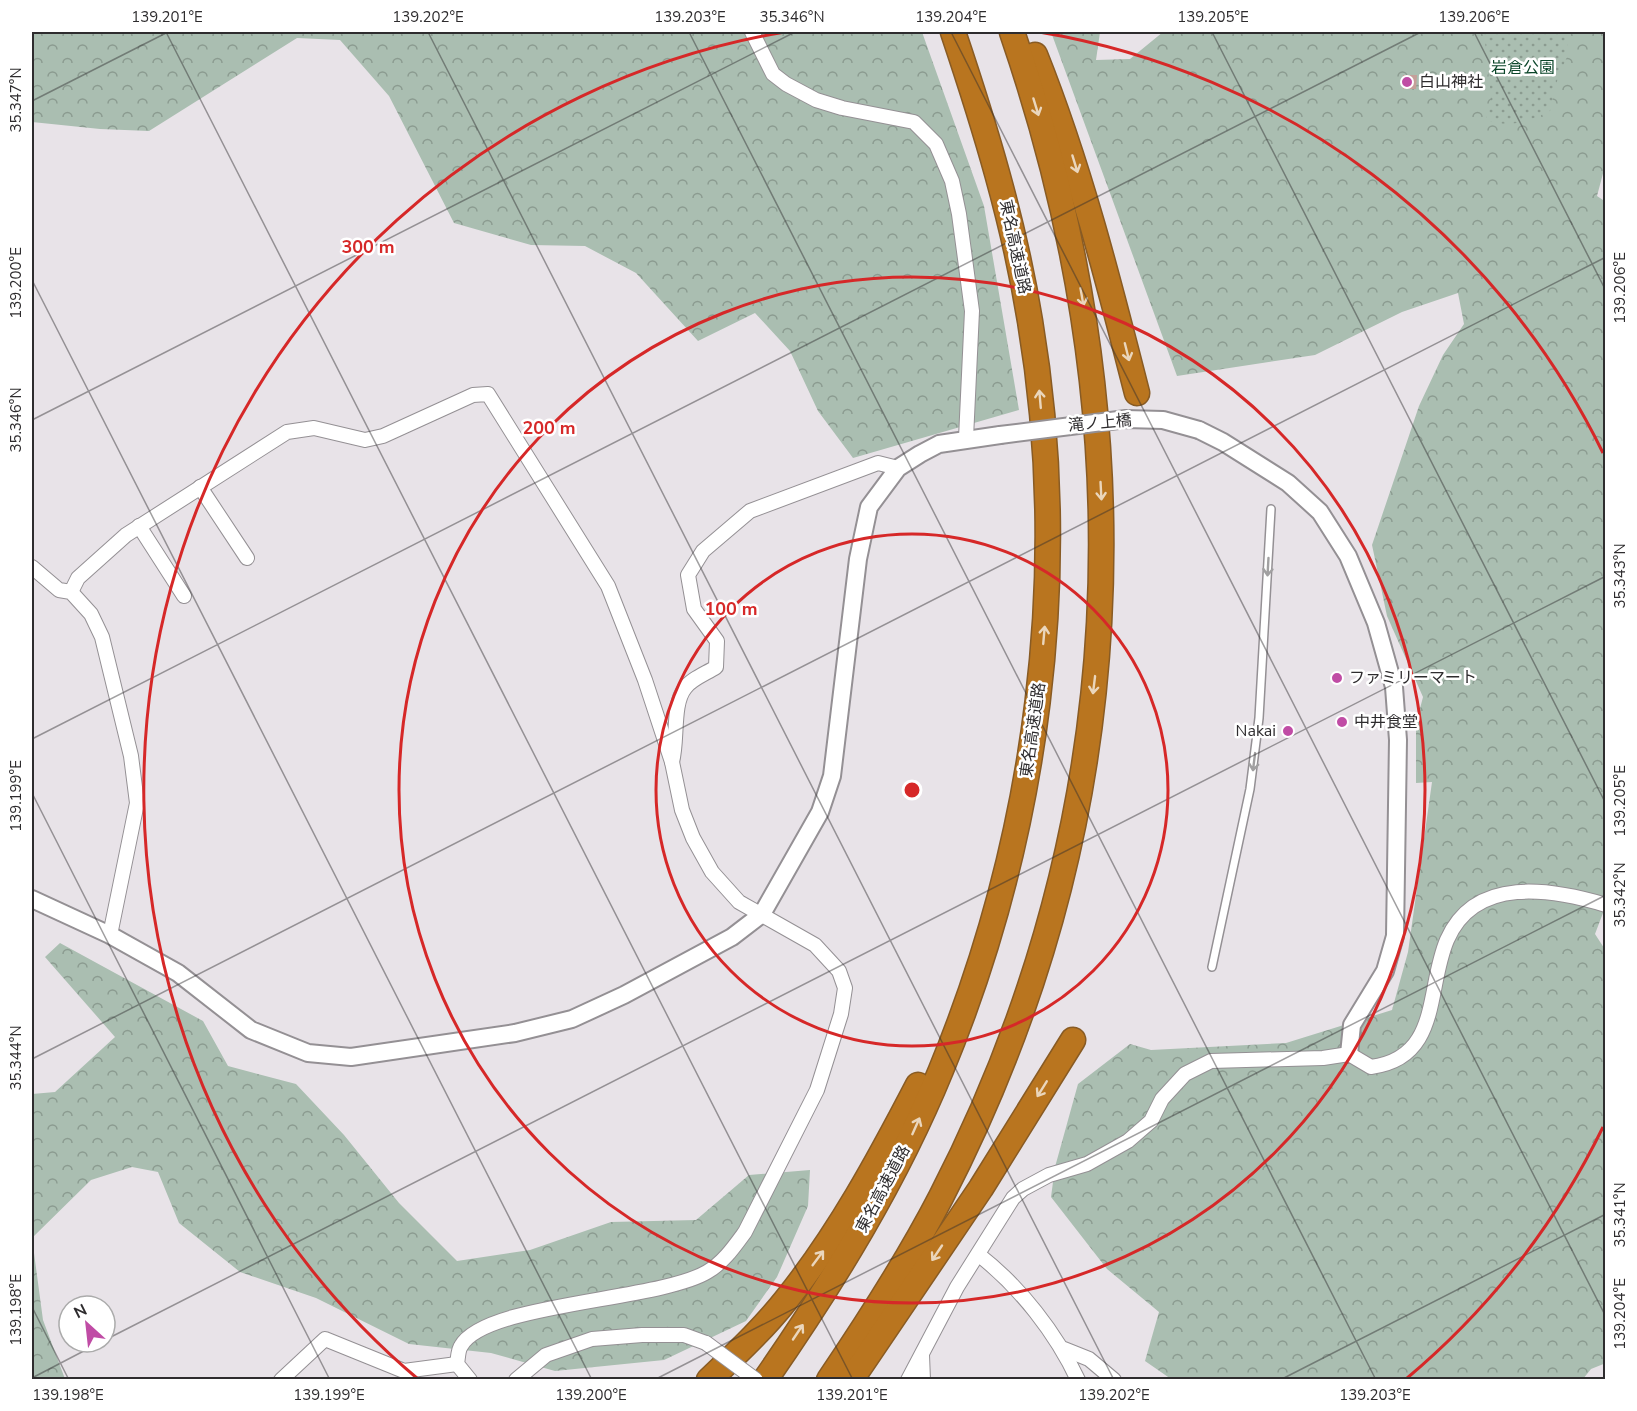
<svg xmlns="http://www.w3.org/2000/svg" width="1637" height="1411" font-family="'Nunito Sans','Noto Sans JP',sans-serif">
<defs>
<pattern id="forest-crowns" width="20" height="18" patternUnits="userSpaceOnUse" patternTransform="scale(1.5)"><rect width="20" height="18" fill="#aabeb1"/><path d="M2 6a3 3 0 1 1 6 0M12 15a3 3 0 1 1 6 0" fill="none" stroke="#8b9b90"/></pattern>
<pattern id="park-dots" width="8" height="8" patternUnits="userSpaceOnUse" patternTransform="scale(1.5)"><rect width="8" height="8" fill="#aabeb1"/><path d="M2 2h.1M6 6h.1" fill="none" stroke="#8b9b90" stroke-width="1.8" stroke-linecap="round"/></pattern>
</defs>
<rect width="100%" height="100%" fill="#e8e3e8"/>
<g fill="url(#forest-crowns)">
<polygon points="32,32 922,32 984,206 1019,410 853,458 818,411 790,351 755,313 698,341 636,273 585,246 531,245 454,223 389,96 340,40 297,38 149,131 100,129 32,122"/>
<polygon points="1051,32 1100,32 1096,60 1130,59 1163,32 1605,32 1605,166 1597,196 1606,202 1606,905 1595,934 1606,951 1606,1363 1591,1369 1583,1379 1171,1379 1145,1361 1159,1312 1107,1269 1051,1197 1055,1167 1078,1084 1130,1044 1151,1050 1286,1043 1392,1010 1408,952 1432,782 1416,783 1416,724 1423,697 1387,616 1372,545 1419,406 1443,355 1464,324 1458,293 1402,312 1315,355 1177,376"/>
<polygon points="60,943 203,1021 228,1066 296,1084 344,1135 399,1203 457,1261 530,1250 611,1222 696,1220 749,1175 810,1170 808,1206 777,1277 746,1321 664,1360 555,1371 491,1353 409,1344 316,1298 240,1272 179,1223 158,1172 132,1167 91,1180 32,1238 43,1320 65,1379 32,1379 32,1094 55,1092 115,1037 45,957"/>
</g>
<path fill="url(#park-dots)" d="M1484,32H1568L1567,57L1558,77L1550,111C1527,122 1510,128 1486,120L1491,97Z"/>
<polygon fill="#c59f99" points="1403,75 1417,75 1416,89 1403,89"/>
<g fill="none" stroke-linecap="round" stroke-linejoin="round">
<defs>
<polyline id="service" points="1212,967 1250,789 1259,718 1271,509"/>
<g id="minor">
<polyline points="752,32 773,74 786,84 816,100 842,108 914,122 936,144 952,181 959,214 972,311 966,438"/>
<polyline points="200,487 247,558"/>
<polyline points="139,526 184,596"/>
<polyline points="32,567 59,590 71,592 91,614 102,637 131,756 137,803 110,935"/>
<path d="M71,592L78,578L126,535L287,432L314,428L365,440L383,436L473,395L488,394L608,586L645,680L672,762L682,810L693,838L712,872L739,902L815,945L839,971L845,988L841,1014L817,1090L745,1232C734,1247 723,1263 707,1272C658,1301 484,1303 461,1346C458,1350 458,1359 457,1364L470,1380"/>
<path d="M672,762C678,740 672,704 685,688C691,679 707,673 716,667L717,641L694,609L688,575L703,551L750,511L878,463L898,468"/>
<path d="M979,1255C1020,1287 1056,1333 1078,1380"/>
<polyline points="1064,1349 1089,1359 1114,1380"/>
<polyline points="922,1355 923,1380"/>
<polyline points="281,1380 325,1339 404,1371 457,1364"/>
<polyline points="516,1380 546,1355 592,1339 642,1335 684,1335 706,1343"/>
<path d="M908,1380L957,1287L1013,1198L1023,1189L1049,1175L1087,1164L1128,1141L1151,1121L1162,1099L1185,1074L1211,1061L1323,1058L1349,1054L1371,1067C1441,1058 1426,989 1447,940C1475,875 1552,889 1606,905"/>
</g>
<g id="tertiary">
<polyline points="1199,430 1223,442 1288,483 1320,512 1348,556 1376,623 1394,687 1398,740 1395,936 1385,971 1352,1025 1349,1054"/>
<polyline points="32,899 110,935 178,973 251,1030 308,1053 351,1057 515,1033 572,1019 624,995 732,937 762,914 820,812 832,776 858,559 869,507 898,468 920,454 939,444 1000,435"/>
</g>
<g id="motorway">
<path d="M1035,55C1079,165 1108,279 1137,393"/>
<path d="M709,1380C736,1354 763,1329 786,1300C839,1234 879,1160 918,1085"/>
<path d="M765,1380C833,1282 896,1180 941,1070C1038,835 1072,572 1030,321C1014,222 985,127 953,32"/>
<path d="M829,1380C869,1321 908,1261 941,1197C1133,825 1147,425 1012,32"/>
<polyline points="851,1380 981,1188 1073,1040"/>
</g>
</defs>
<use href="#service" stroke="#949094" stroke-width="10"/>
<use href="#minor" stroke="#949094" stroke-width="16"/>
<use href="#tertiary" stroke="#949094" stroke-width="20"/>
<use href="#motorway" stroke="#885b24" stroke-width="27"/>
<use href="#service" stroke="#fff" stroke-width="7"/>
<use href="#minor" stroke="#fff" stroke-width="14"/>
<use href="#tertiary" stroke="#fff" stroke-width="16"/>
<use href="#motorway" stroke="#b9751f" stroke-width="24"/>
<defs>
<polyline id="minor-bridge" points="706,1343 756,1380"/>
<polyline id="tertiary-bridge" points="1000,435 1126,419 1163,420 1199,430"/>
</defs>
<use href="#minor-bridge" stroke="#949094" stroke-width="16" stroke-linecap="butt"/>
<use href="#tertiary-bridge" stroke="#949094" stroke-width="20" stroke-linecap="butt"/>
<use href="#minor-bridge" stroke="#fff" stroke-width="14"/>
<use href="#tertiary-bridge" stroke="#fff" stroke-width="16"/>
</g>
<defs><path id="oneway-shaft" d="M-6 0H5M1.5-3L5.5 0L1.5 3" fill="none" stroke-width="1.6" stroke-linecap="round" stroke-linejoin="round" transform="scale(1.5)"/></defs>
<g stroke="#ead6bc">
<use href="#oneway-shaft" transform="translate(1036 107) rotate(73)"/>
<use href="#oneway-shaft" transform="translate(1075 164) rotate(73)"/>
<use href="#oneway-shaft" transform="translate(1082 297) rotate(80)"/>
<use href="#oneway-shaft" transform="translate(1127 352) rotate(76)"/>
<use href="#oneway-shaft" transform="translate(1040 399) rotate(-95)"/>
<use href="#oneway-shaft" transform="translate(1101 491) rotate(87)"/>
<use href="#oneway-shaft" transform="translate(1044 635) rotate(-85)"/>
<use href="#oneway-shaft" transform="translate(1094 685) rotate(97)"/>
<use href="#oneway-shaft" transform="translate(1042 1089) rotate(122)"/>
<use href="#oneway-shaft" transform="translate(916 1126) rotate(-66)"/>
<use href="#oneway-shaft" transform="translate(937 1253) rotate(124)"/>
<use href="#oneway-shaft" transform="translate(818 1258) rotate(-53)"/>
<use href="#oneway-shaft" transform="translate(798 1332) rotate(-56)"/>
</g>
<g stroke="#a1a0a1">
<use href="#oneway-shaft" transform="translate(1268 567) rotate(93)"/>
<use href="#oneway-shaft" transform="translate(1254 762) rotate(97)"/>
</g>
<path fill="none" stroke="#2e2c2e" stroke-width="1.5" stroke-opacity="0.45" d="M166,32L853,1380M428,32L1114,1380M689,32L1376,1380M951,32L1606,1317M1212,32L1606,804M1474,32L1606,291M32,101L168,32M32,280L592,1380M32,420L795,32M32,739L1421,32M32,793L330,1380M32,1059L1606,257M32,1307L69,1380M105,1340L1606,576M32,1378L101,1342M654,1380L1606,895M1280,1380L1606,1214"/>
<g fill="none" stroke="#d62828" stroke-width="3">
<circle cx="912" cy="790" r="256"/>
<circle cx="912" cy="790" r="513"/>
<path d="M1603 1127A769 769 0 0 1 1406 1379M418 1379A769 769 0 0 1 785 32M1039 32A769 769 0 0 1 1603 453"/>
</g>
<g fill="#c04ca5" stroke="#fff" stroke-width="2">
<circle cx="1407" cy="82" r="6"/>
<circle cx="1337" cy="678" r="6"/>
<circle cx="1342" cy="722" r="6"/>
<circle cx="1288" cy="731" r="6"/>
</g>
<g text-anchor="middle" dominant-baseline="central" stroke-width="5" stroke-linejoin="round" paint-order="stroke">
<g font-size="16" fill="#0b462a" stroke="#fff">
<text x="1523" y="68">岩倉公園</text>
</g>
<g font-size="16" fill="#2e2c2e" stroke="#fff" text-anchor="start">
<text x="1419" y="82">白山神社</text>
<text x="1349" y="678">ファミリーマート</text>
<text x="1354" y="722">中井食堂</text>
<text x="1276" y="731" text-anchor="end">Nakai</text>
</g>
<g font-size="16" fill="#2e2c2e" stroke="#fff">
<text transform="translate(1015 247) rotate(78)">東名高速道路</text>
<text transform="translate(1100 423) rotate(-5)">滝ノ上橋</text>
<text transform="translate(1033 730) rotate(-82)">東名高速道路</text>
<text transform="translate(883 1189) rotate(-62)">東名高速道路</text>
</g>
</g>
<circle cx="912" cy="790" r="9" fill="#d62828" stroke="#fff" stroke-width="3"/>
<g font-size="18" text-anchor="middle" font-weight="bold" fill="#d62828" stroke="#fff" stroke-width="5" stroke-linejoin="round" paint-order="stroke">
<text x="368" y="253">300 m</text>
<text x="549" y="434">200 m</text>
<text x="731" y="615">100 m</text>
</g>
<rect width="1637" height="1411" fill="none" stroke="#ffffff" stroke-width="66"/>
<g transform="translate(87 1324) rotate(333)"><circle r="28" fill="#ffffff" stroke="#ababab" stroke-width="1.5"/>
<path d="M0-4.5L10 22L0 15L-10 22Z" fill="#c04ca5"/>
<text y="-9" font-size="16" font-weight="bold" text-anchor="middle" fill="#2e2c2e">N</text>
</g>
<rect x="33" y="33" width="1571" height="1345" fill="none" stroke="#2e2c2e" stroke-width="2"/>
<g font-size="15" text-anchor="middle" fill="#2e2c2e">
<text x="167" y="22">139.201°E</text>
<text x="428" y="22">139.202°E</text>
<text x="690" y="22">139.203°E</text>
<text x="792" y="22">35.346°N</text>
<text x="951" y="22">139.204°E</text>
<text x="1213" y="22">139.205°E</text>
<text x="1474" y="22">139.206°E</text>
<text transform="translate(16 100) rotate(-90)" y="5">35.347°N</text>
<text transform="translate(16 283) rotate(-90)" y="5">139.200°E</text>
<text transform="translate(1620 288) rotate(-90)" y="5">139.206°E</text>
<text transform="translate(16 420) rotate(-90)" y="5">35.346°N</text>
<text transform="translate(1620 576) rotate(-90)" y="5">35.343°N</text>
<text transform="translate(16 796) rotate(-90)" y="5">139.199°E</text>
<text transform="translate(1620 801) rotate(-90)" y="5">139.205°E</text>
<text transform="translate(1620 895) rotate(-90)" y="5">35.342°N</text>
<text transform="translate(16 1058) rotate(-90)" y="5">35.344°N</text>
<text transform="translate(1620 1215) rotate(-90)" y="5">35.341°N</text>
<text transform="translate(16 1310) rotate(-90)" y="5">139.198°E</text>
<text transform="translate(1620 1314) rotate(-90)" y="5">139.204°E</text>
<text x="68" y="1400">139.198°E</text>
<text x="329" y="1400">139.199°E</text>
<text x="591" y="1400">139.200°E</text>
<text x="852" y="1400">139.201°E</text>
<text x="1114" y="1400">139.202°E</text>
<text x="1375" y="1400">139.203°E</text>
</g>
</svg>
